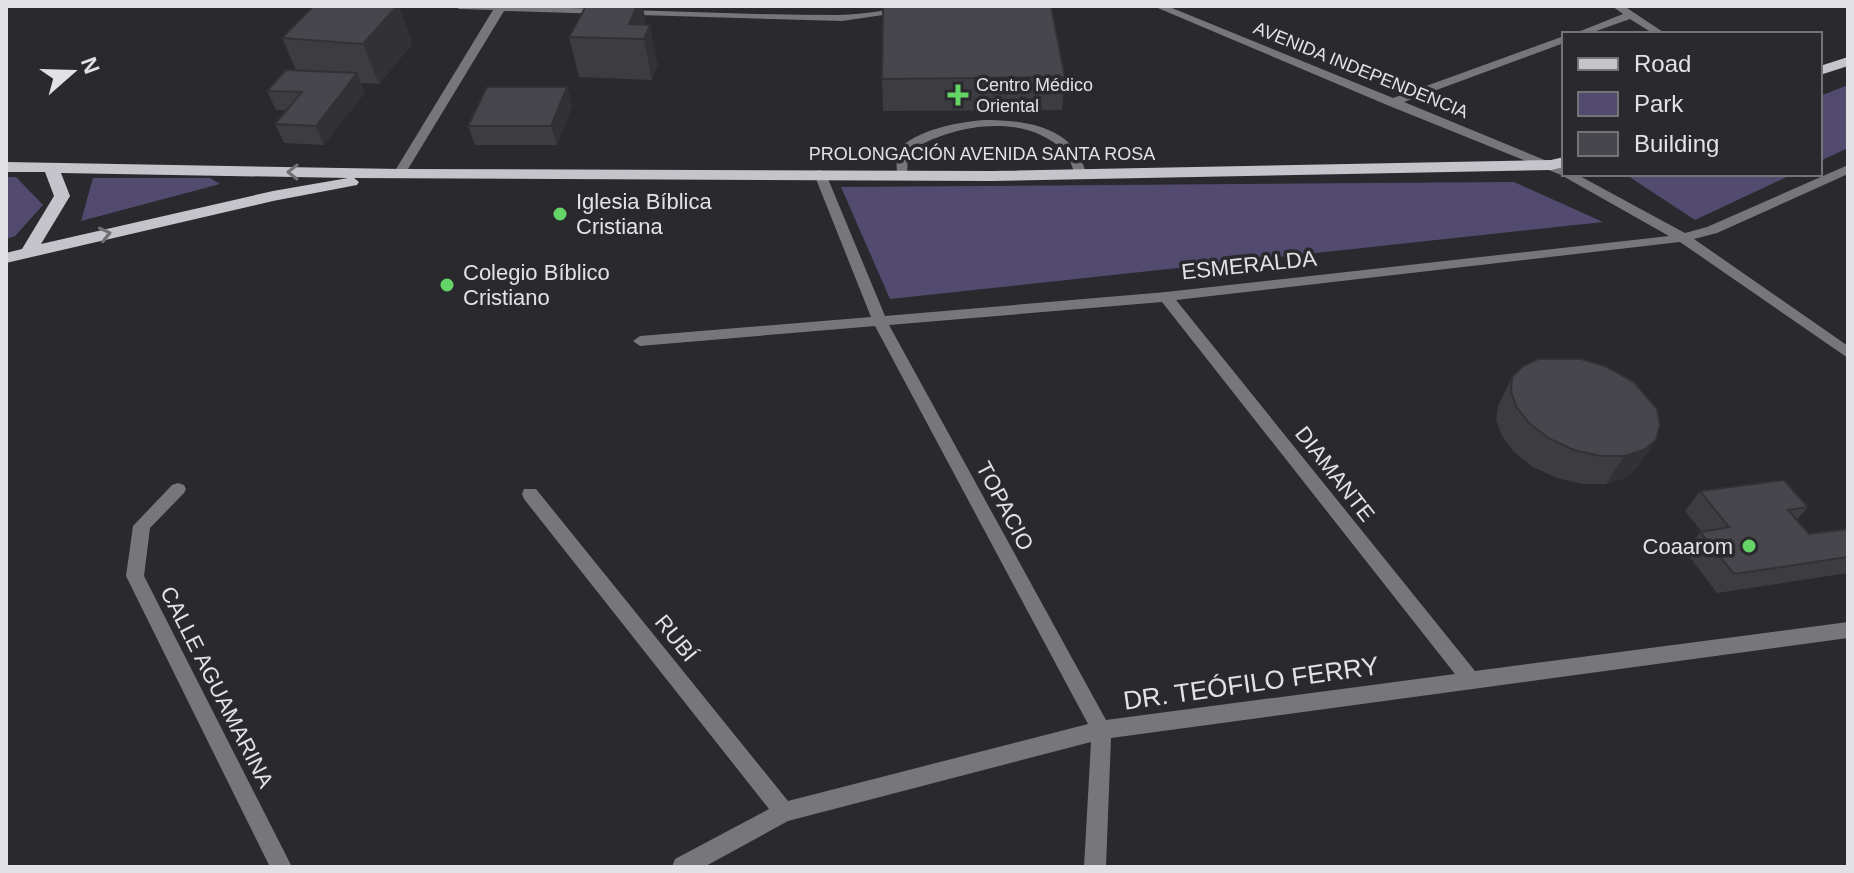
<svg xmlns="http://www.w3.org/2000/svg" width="1854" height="873" font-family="Helvetica,sans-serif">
<rect width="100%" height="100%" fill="#2a292e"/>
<g fill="#534b6f">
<polygon points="1848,85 1848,148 1820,161 1820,96"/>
<polygon points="1625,174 1793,174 1695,220"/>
<polygon points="6,177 16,177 43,205 15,236 6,239"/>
<polygon points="93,178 210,178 220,184 81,221"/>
<polygon points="1514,182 1603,222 890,299 841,187"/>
</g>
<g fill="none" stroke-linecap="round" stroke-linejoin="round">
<path fill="#77777a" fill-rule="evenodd" d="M984,120C1014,120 1052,123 1073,147C1081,154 1083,166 1087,175L1081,179L1077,178C1072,169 1070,157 1063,150C1022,111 950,125 908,152L907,178L903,179L897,175L896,151C919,129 954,123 984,120Z"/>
<g fill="#77777a" fill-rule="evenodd">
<path d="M454,6C582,6 710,15 838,15C869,15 899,6 929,6L924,9L842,21L504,11L405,174L403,177H395L393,174L493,10L459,9Z"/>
<path d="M1153,6H1167L1393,98L1564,36V43L1404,102L1564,168V174H1576L1685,233L1707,227L1848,165V174L1717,233L1694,239L1848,346V358L1680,242L1176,300L1475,671L1848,622V638L1111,738L1106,867H1084L1091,742L788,821L704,867H672L675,859L769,809L524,499L522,494L524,489H536L788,801L1088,724L875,326L640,346L633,341L640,336L871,317L814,174L816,171L820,170L826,174L885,316L1166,292L1669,236L1561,175L1387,105ZM1162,302L1455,674L1106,720L889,325Z"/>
<polygon points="1612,6 1624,6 1666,34 1654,34 1630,19 1588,34 1573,34 1623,14"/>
<polygon points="178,483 184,485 186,489 184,493 150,528 144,576 292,867 270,867 126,576 133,526 172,485"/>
</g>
<g fill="#c5c4ca" fill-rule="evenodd">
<polygon points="1848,57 1848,66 1820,75 1820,66"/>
<path d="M1564,157V167L1551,170L992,181L354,178L359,182L357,185L273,201L6,263V253L22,249L54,196L45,172H6V162L399,169L992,171L1551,160ZM61,173L348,178L273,191L41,244L70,196Z"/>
</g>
</g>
<g fill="#3d3c41">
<polygon points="314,6 399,6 412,44 379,84 361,83 365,92 324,145 284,143 275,124 287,110 276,110 267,91 296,70 282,38"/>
<polygon points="646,25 658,65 652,80 579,77 569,37"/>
<polygon points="1065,77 1062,110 883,111 882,79"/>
<polygon points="567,87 572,106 557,145 475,145 468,126"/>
<polygon points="1512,377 1656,440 1637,468 1625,478 1606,484 1582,484 1557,478 1533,467 1514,452 1502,436 1496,420 1498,406"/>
<polygon points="1700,491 1808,507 1797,520 1809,534 1848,529 1848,573 1717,593 1685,551 1701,531 1685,511"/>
</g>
<g fill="#323135">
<polygon points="397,6 399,6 412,44 379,84 363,44"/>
<polygon points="637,6 643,6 647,32 650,25 658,65 652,80 644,39 629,24"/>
<polygon points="357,73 365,92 324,145 316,126"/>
<polygon points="567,87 572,106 557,145 551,126"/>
<polygon points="1656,440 1637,468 1625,478 1606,484 1624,456"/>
</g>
<g fill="#47464c" stroke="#323135" stroke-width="2">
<polygon points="314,6 397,6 363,44 282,38"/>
<polygon points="586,6 637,6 629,24 650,25 644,39 569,37"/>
<polygon points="883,6 1051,6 1065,77 882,79"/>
<polygon points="286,70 357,73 316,126 275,124 302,92 267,91"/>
<polygon points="487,87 567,87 551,126 468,126"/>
<polygon points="1538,359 1581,359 1605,366 1634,382 1657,409 1660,425 1656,440 1644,450 1624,456 1600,456 1574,450 1550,439 1530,424 1517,408 1511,392 1512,377 1523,366"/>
<polygon points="1784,480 1808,507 1788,510 1809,534 1848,529 1848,557 1734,574 1700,532 1729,527 1700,491"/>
</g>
<defs><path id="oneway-chevron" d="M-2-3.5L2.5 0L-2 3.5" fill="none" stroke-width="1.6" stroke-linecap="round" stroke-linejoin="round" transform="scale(2)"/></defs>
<g stroke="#706f74">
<use href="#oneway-chevron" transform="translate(293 172) rotate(-179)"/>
<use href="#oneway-chevron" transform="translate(105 234) rotate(-13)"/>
</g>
<g fill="#65d467" stroke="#2a292e" stroke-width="3">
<path d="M954 83h8v8h8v8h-8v8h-8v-8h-8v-8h8z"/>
<circle cx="560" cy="214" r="8"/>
<circle cx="447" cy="285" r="8"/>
<circle cx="1749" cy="546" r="8"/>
</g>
<g text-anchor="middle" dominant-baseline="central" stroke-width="7" stroke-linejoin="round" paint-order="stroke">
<g font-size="18" fill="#e2e2e5" stroke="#2a292e">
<text transform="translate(1361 70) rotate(22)">AVENIDA INDEPENDENCIA</text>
<text x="982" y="154">PROLONGACIÓN AVENIDA SANTA ROSA</text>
</g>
<g font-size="18" fill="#e2e2e5" stroke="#2a292e" text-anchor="start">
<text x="976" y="85">Centro Médico<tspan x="976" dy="21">Oriental</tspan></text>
</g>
<g font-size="22" fill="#e2e2e5" stroke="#2a292e" text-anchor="start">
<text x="576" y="201">Iglesia Bíblica<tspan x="576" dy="25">Cristiana</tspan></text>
<text x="463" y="272">Colegio Bíblico<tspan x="463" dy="25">Cristiano</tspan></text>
<text x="1733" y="546" text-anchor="end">Coaarom</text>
</g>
<g font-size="22" fill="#e2e2e5" stroke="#2a292e">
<text transform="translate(1249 265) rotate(-6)">ESMERALDA</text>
<text transform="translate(1335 474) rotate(52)">DIAMANTE</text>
<text transform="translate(1005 506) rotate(62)">TOPACIO</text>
<text transform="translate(676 638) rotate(51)">RUBÍ</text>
<text transform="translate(217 687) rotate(63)">CALLE AGUAMARINA</text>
</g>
<g font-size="26" fill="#e2e2e5" stroke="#2a292e">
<text transform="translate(1251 683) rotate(-8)">DR. TEÓFILO FERRY</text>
</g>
</g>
<rect width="1854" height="873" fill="none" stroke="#e2e2e5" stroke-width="16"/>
<rect x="1562" y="32" width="260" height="144" fill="#2a292e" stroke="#747377" stroke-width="2"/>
<rect x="1578" y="58" width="40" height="12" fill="#c5c4ca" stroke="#747377" stroke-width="2"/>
<text x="1634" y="72" font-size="24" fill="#e2e2e5">Road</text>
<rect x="1578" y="92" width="40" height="24" fill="#534b6f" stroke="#747377" stroke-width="2"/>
<text x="1634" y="112" font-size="24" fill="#e2e2e5">Park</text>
<rect x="1578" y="132" width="40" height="24" fill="#47464c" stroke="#747377" stroke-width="2"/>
<text x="1634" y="152" font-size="24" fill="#e2e2e5">Building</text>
<g transform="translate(72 72) rotate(70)" stroke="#2a292e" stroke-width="6" paint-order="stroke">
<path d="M0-6L14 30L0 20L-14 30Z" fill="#e2e2e5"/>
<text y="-12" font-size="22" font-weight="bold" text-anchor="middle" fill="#e2e2e5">N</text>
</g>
</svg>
